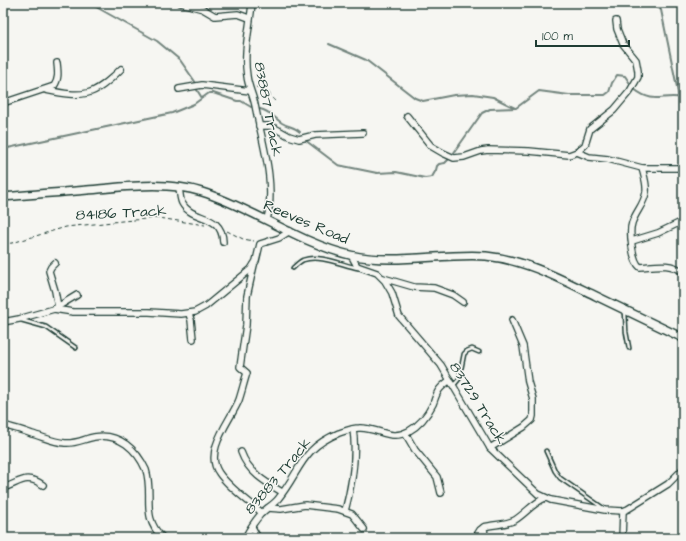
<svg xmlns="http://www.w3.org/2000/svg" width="686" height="541" font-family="'Architects Daughter',sans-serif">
<rect width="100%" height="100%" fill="#f6f6f2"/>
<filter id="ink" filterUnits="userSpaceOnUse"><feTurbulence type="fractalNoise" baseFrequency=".025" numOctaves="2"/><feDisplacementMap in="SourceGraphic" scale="8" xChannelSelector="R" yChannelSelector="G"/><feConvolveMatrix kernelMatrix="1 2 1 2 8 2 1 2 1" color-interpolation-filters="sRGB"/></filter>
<g filter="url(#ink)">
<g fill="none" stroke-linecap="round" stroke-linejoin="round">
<g stroke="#72847d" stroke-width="2">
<polyline points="89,3 157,41 180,60 196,83"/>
<polyline points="654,3 661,10 679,97"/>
<polyline points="329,44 366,60 415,98 423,101 454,95 473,94 493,97 515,108"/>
<path d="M634,89C656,106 662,93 683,98"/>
<polyline points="197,90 202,98"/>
<path d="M260,109C270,111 274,118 282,123C289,127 295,127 300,132"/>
<polyline points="305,140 338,165 377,173 396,172 425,178 432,177 436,170 437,166 439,164 445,163 450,158"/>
<polyline points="3,149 172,113 194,104 209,93 213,93 237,101 241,101 251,107"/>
<polyline points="453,154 482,113 490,109 516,108 539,91 569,95 605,95 609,92 612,83 617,75 625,76 631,85"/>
</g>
<defs>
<g id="service">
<path d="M293,268C296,265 299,262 303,260C320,254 342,265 358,268"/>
<polyline points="625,311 626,332 629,348"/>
<polyline points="21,320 46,327 76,348"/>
<polyline points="454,385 459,379 464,354 467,351 472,349 479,352"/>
<polyline points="546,451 555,471 560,478 603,508"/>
</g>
<g id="minor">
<polyline points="181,3 203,9 215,16 238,14 249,18"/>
<path d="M252,3C250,27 243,51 247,76C248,86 253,95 255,105C262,142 276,182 267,220"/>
<polyline points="179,89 202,85 250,91"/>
<path d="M46,90C84,98 93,97 121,69"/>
<path d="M3,103L54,86C59,79 58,72 57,63"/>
<polyline points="407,116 431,146 443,153 454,158 464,157 481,151 488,150 529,151 569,155 577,152 589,157 608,159 642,168 683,168"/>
<polyline points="259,126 271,126 289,136 299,139 315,135 363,133"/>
<polyline points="577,152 585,145 590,129 614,110 630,91 638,77 638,71 636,60 623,44 617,29 616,21"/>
<path d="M642,168C644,176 647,184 646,192C644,205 636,211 632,223C629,231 632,261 640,267C655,266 670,262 683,272"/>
<path d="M179,188C180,193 180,199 182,203C192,222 222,212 223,242"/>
<polyline points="632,241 658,233 683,221"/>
<polyline points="351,255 357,266 377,273 385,281 392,293 399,316 441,365 490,448 538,494 551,500 605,510 623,511 628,509 668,484 683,469"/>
<polyline points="55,263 51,267 49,271 55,291 58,307"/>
<path d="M254,265L247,296L246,325L240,367L247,373C244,382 242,391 239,400C231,420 203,451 219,473C230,489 248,500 262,513"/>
<polyline points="383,278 414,287 434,288 453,295 463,302"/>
<polyline points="54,309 73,312 149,312 181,314 195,312 206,306 251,269 256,261 260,244 279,238 290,231"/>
<polyline points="189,314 191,320 193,339"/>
<polyline points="3,322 19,319 54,309 77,295"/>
<path d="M3,425C13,428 23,430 32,434C43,437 53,442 65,443C75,444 84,439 94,437C119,432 137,450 146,470C154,495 140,517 163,538"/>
<polyline points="405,433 415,450 437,477 441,493"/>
<polyline points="490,448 524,427 532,420 533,416 533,399 528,382 523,346 512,320"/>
<path d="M241,452C248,472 265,482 282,492"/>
<path d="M3,488C20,483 25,473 43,485"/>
<polyline points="268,508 281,509 305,505 338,509 352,514 364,529"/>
<path d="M345,511C352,485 357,456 353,429"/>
<polyline points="252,527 258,538"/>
<path d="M245,538C249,530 254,522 260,515C265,509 273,505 278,499C301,471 300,449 339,433C345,431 353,428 359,428C378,427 390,442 409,431C420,425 428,414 433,404C435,399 436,394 439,390C442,386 446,383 450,380"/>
<polyline points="475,538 480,530 484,527"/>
<path d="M485,538L484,527C494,524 505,525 515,520C526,513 533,503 545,498"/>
<polyline points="622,538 623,511"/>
</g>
<path id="tertiary" d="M3,197C35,194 67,192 99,189C133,186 169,182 202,192C253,208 299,243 350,255C395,265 441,253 486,256C526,260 561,279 596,296C625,310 654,324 683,338"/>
</defs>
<use href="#service" stroke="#1f3d34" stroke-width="5.5"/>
<use href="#minor" stroke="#1f3d34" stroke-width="8"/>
<use href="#tertiary" stroke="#1f3d34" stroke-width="10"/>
<g stroke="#1f3d34" stroke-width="1" stroke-dasharray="4 3" stroke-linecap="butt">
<path d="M256,87C270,87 267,94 276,102"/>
<polyline points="227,231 243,239 254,241"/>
<polyline points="3,244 12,243 66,227 122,221 158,218 205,225"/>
</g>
<use href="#service" stroke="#f6f6f2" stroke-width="2.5"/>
<use href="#minor" stroke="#f6f6f2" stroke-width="5.5"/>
<use href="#tertiary" stroke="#f6f6f2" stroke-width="7"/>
</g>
</g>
<g text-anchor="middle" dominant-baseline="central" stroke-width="3" stroke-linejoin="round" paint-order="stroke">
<g font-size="15" fill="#1f3d34" stroke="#f6f6f2">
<text transform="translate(268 109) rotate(79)">83887 Track</text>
<text transform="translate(121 213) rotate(-3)">84186 Track</text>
<text transform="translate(306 222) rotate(23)">Reeves Road</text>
<text transform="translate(478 403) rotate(58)">83729 Track</text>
<text transform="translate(278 476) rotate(-50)">83883 Track</text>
</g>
</g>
<rect width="686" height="541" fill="none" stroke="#f6f6f2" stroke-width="16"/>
<rect x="8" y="8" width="670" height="525" fill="none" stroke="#1f3d34" stroke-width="1.5" filter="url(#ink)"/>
<path d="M536 40v6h93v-6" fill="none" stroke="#1f3d34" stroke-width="2"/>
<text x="542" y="40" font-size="12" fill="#1f3d34" stroke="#f6f6f2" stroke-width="3" paint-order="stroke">100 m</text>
</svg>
